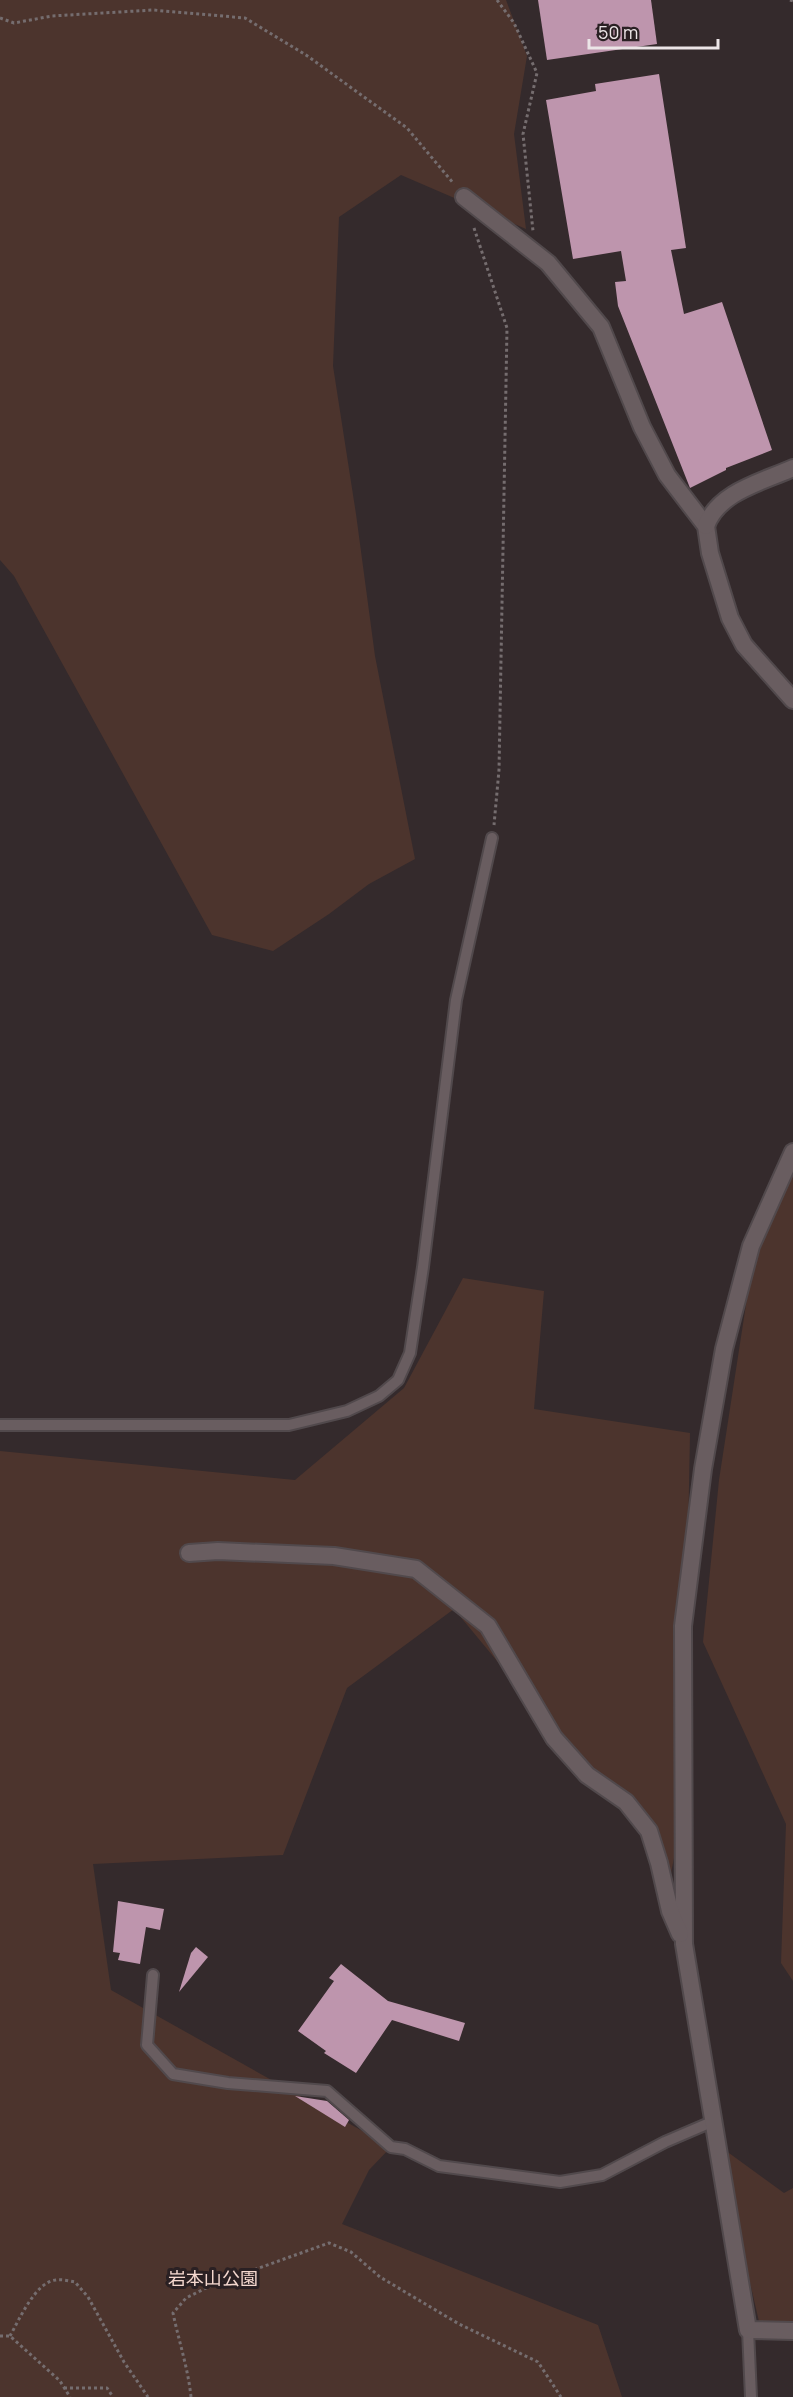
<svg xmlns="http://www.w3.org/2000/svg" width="793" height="2397" font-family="Manrope,'Noto Sans JP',sans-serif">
<rect width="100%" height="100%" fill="#342a2c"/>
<g fill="#4c342d">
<polygon points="0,0 506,0 527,56 514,134 526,229 401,175 339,217 333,366 356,514 375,656 415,859 369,884 329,914 273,951 212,935 14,576 0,560"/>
<polygon points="793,1175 793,1981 781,1963 786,1824 703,1642 719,1480 757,1233"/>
<polygon points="463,1278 544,1291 534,1409 690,1433 683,1810 669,1884 642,1808 569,1748 454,1609 347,1688 283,1855 93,1864 111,1990 391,2147 369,2170 342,2224 598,2325 622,2397 0,2397 0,1451 295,1480 404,1388"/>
<polygon points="718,2145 784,2193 793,2188 793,2329 761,2330"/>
</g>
<g fill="#be95ad">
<polygon points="538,0 651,0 657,44 547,60"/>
<polygon points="659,74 686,248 671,250 684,314 722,302 772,450 726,468 726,470 690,488 618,306 615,282 626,281 621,251 573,259 546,100 596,91 595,84"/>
<polygon points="118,1901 164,1909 160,1930 146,1927 140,1964 118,1960 120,1953 113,1952"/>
<polygon points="196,1947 208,1957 179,1992 191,1953"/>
<polygon points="341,1964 388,2001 465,2023 459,2041 392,2020 356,2073 324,2053 326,2051 298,2031 334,1981 329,1978"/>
<polygon points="295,2096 327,2101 349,2120 345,2127"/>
</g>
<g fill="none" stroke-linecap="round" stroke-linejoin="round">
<defs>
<g id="service">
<polyline points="0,1425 289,1425 347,1411 379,1396 398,1380 410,1353 423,1267 456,1000 492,838"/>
<polyline points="153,1975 147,2045 173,2074 228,2083 327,2091 391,2147 405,2149 439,2166 560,2182 602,2175 665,2142 714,2121"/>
<polyline points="748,2330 751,2397"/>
</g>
<g id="minor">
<polyline points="464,197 548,263 601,327 642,427 667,475 706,526 710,553 730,618 744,645 793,700"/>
<polyline points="793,1152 751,1246 724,1349 703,1469 683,1626 684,1944 748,2330 793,2331"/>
<polyline points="189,1553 218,1551 334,1556 416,1569 488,1626 554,1738 587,1775 626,1802 649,1831 659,1863 670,1911 680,1934"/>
</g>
<path id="tertiary" d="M706,526C718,492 762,482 793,468"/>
</defs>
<use href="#service" stroke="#51494c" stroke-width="14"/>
<use href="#minor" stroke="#51494c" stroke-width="20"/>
<use href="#tertiary" stroke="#51494c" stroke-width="20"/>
<g stroke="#756d6f" stroke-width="3" stroke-dasharray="3 3" stroke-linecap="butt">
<polyline points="497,0 514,23 537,73 523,134 533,231"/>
<polyline points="790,0 793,1"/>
<polyline points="0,18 14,23 52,16 153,10 245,18 306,55 407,128 454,184"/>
<polyline points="474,228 507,328 499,770 494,825"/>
<polyline points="0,2336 10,2336 60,2381 70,2397"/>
<path d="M10,2336C19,2320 36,2281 56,2280C62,2279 69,2281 75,2282L88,2297L124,2362L148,2397"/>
<polyline points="64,2388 107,2388 113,2397"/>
<path d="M191,2397C188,2368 179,2342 173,2313L186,2298L214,2284L329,2243L351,2252L380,2277L459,2324L538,2362L561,2397"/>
</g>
<use href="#service" stroke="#695d60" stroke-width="10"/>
<use href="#minor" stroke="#695d60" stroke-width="16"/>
<use href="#tertiary" stroke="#695d60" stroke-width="16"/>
</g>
<g text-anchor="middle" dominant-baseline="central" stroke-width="6" stroke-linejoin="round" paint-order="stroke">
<g font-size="18" fill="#f5d8cf" stroke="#2a2023">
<text x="213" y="2278">岩本山公園</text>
</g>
</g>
<path d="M589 39v9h129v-9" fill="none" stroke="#ece5e7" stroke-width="3"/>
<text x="598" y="39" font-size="18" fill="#ece5e7" stroke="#2a2023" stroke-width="4.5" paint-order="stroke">50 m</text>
</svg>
